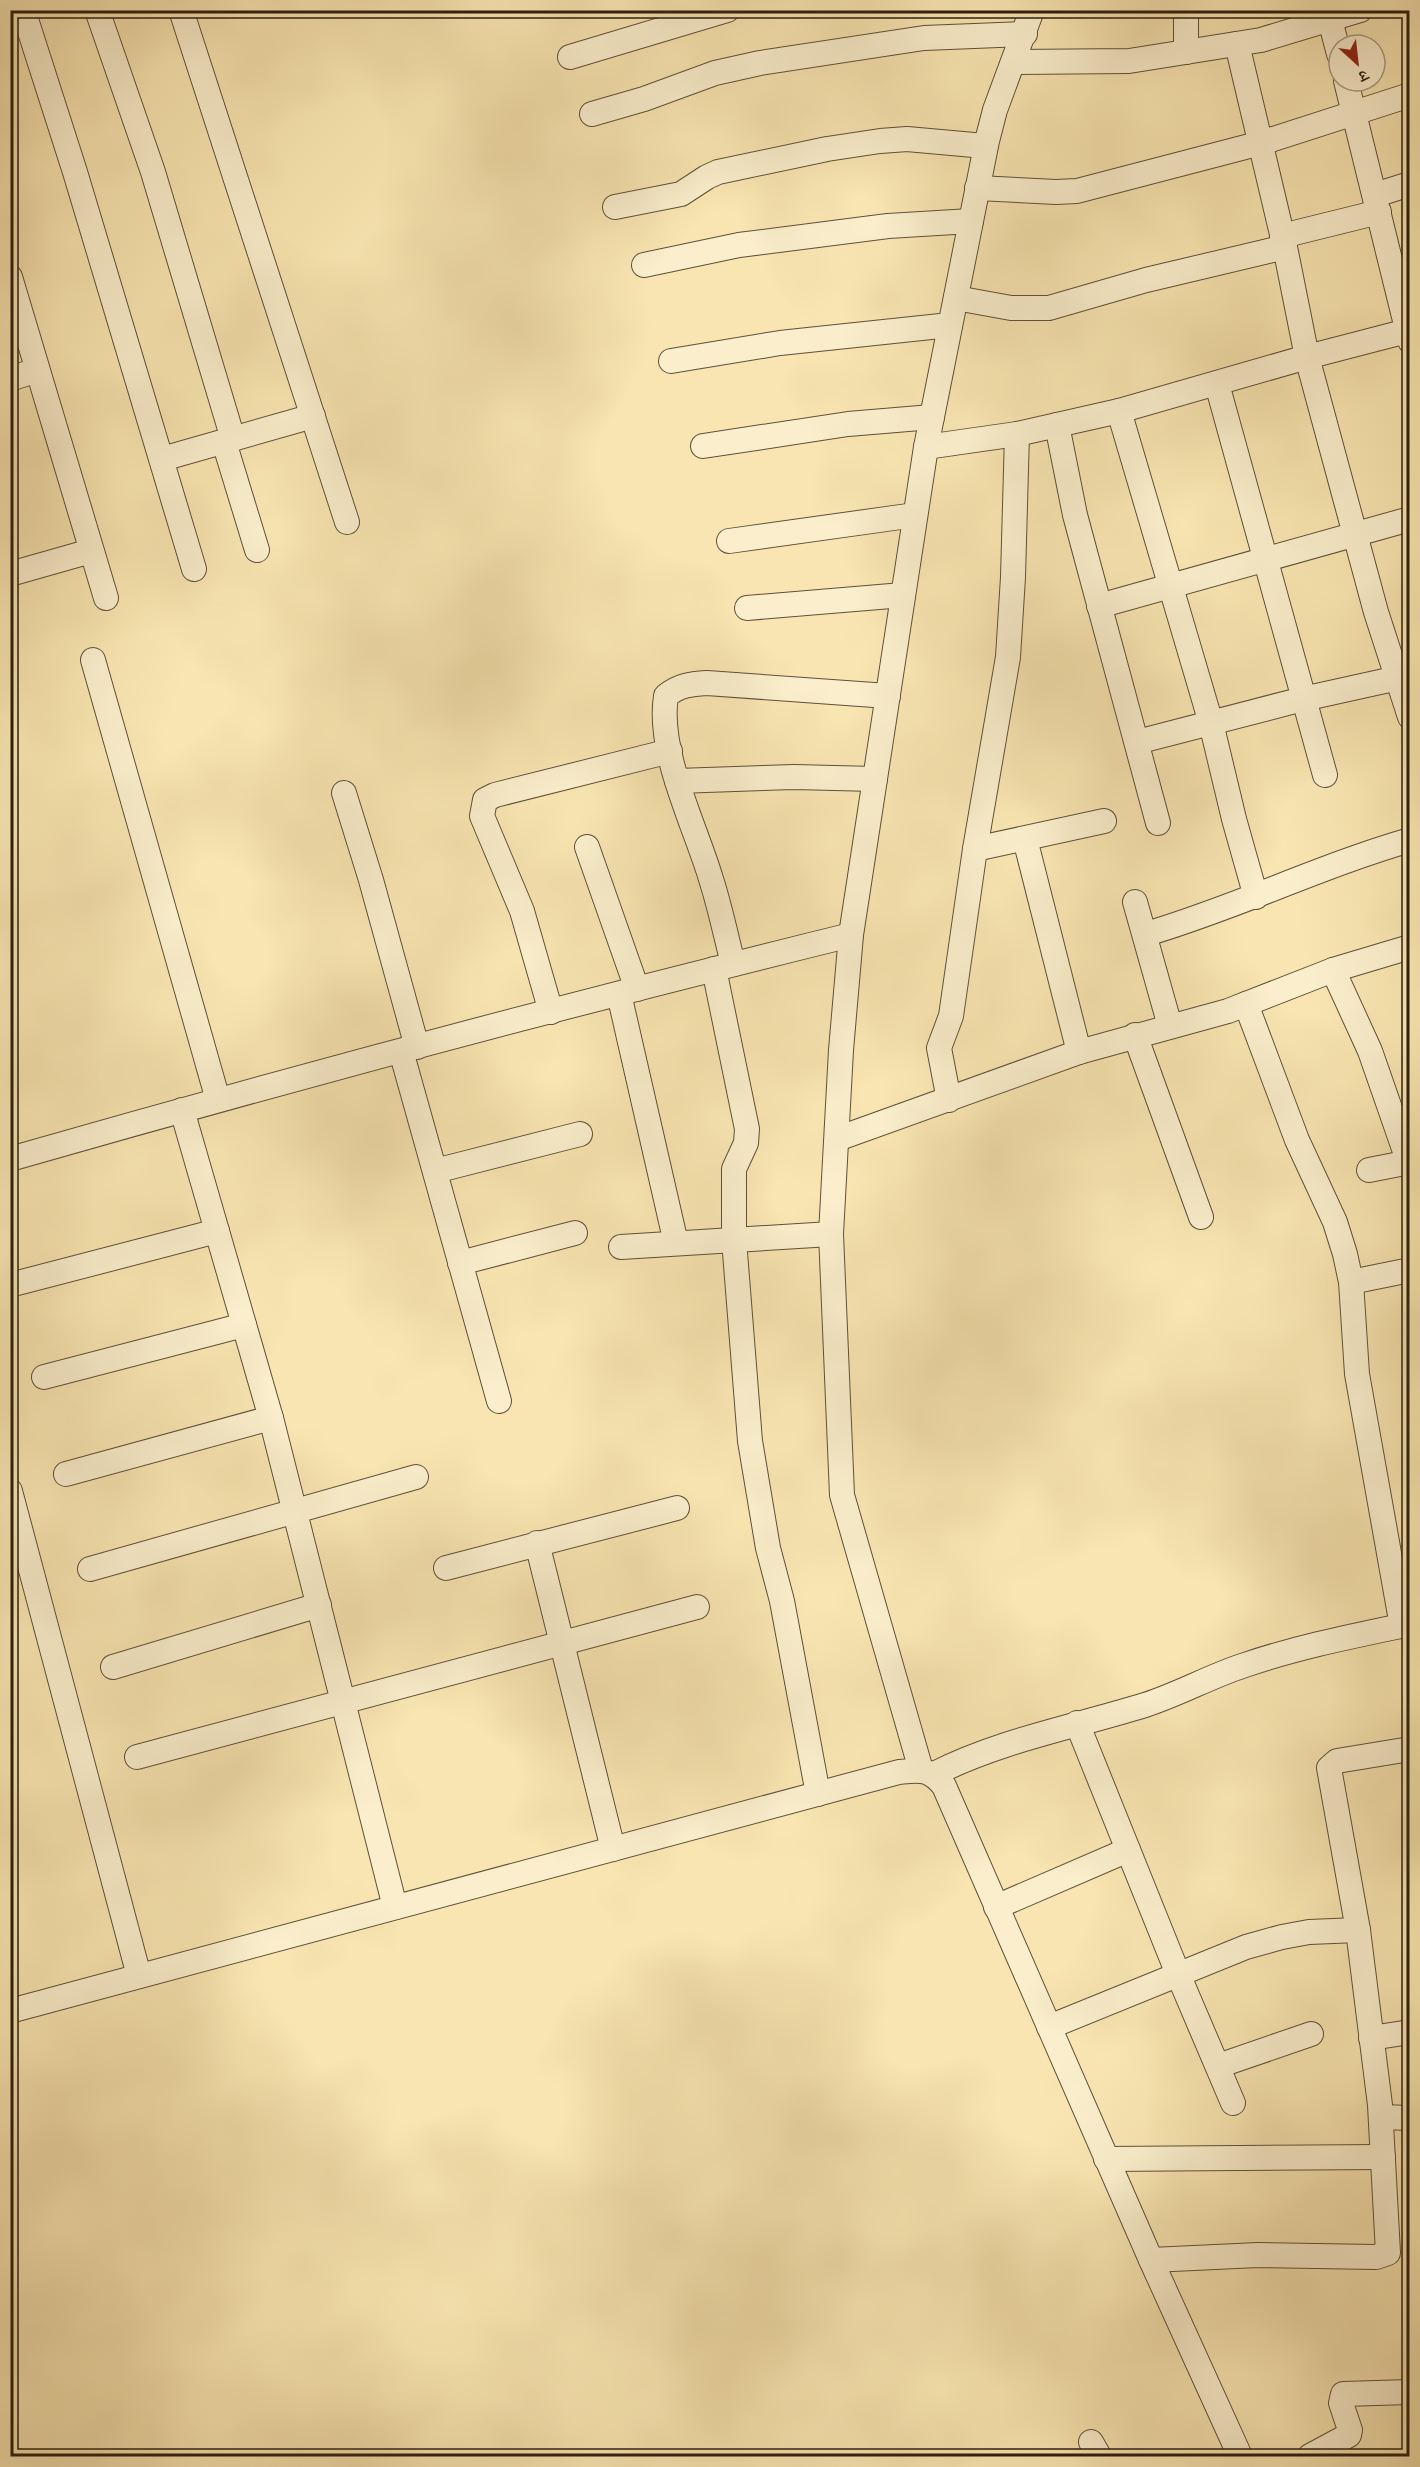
<svg xmlns="http://www.w3.org/2000/svg" width="1420" height="2467" font-family="'Gentium Book Plus','Noto Serif Devanagari',serif">
<rect width="100%" height="100%" fill="#f8e5b1"/>
<filter id="stains"><feTurbulence type="fractalNoise" baseFrequency=".00333" numOctaves="4"/><feColorMatrix values="0 0 0 0 .2 0 0 0 0 .09 0 0 0 0 .02 0 0 0 .5 -.17"/></filter>
<radialGradient id="worn" r=".72"><stop offset=".6" stop-color="#630" stop-opacity="0"/><stop offset="1" stop-color="#630" stop-opacity=".3"/></radialGradient>
<g fill="none" stroke-linecap="round" stroke-linejoin="round">
<defs>
<g id="minor">
<polyline points="23,10 75,172 194,569"/>
<polyline points="97,10 153,172 233,439"/>
<polyline points="181,10 347,522"/>
<polyline points="1330,20 1339,54"/>
<polyline points="1237,44 1285,247 1307,357 1376,612 1410,717"/>
<polyline points="1186,52 1186,10"/>
<polyline points="570,57 727,10"/>
<polyline points="1014,62 1129,61 1261,40 1360,10"/>
<polyline points="1346,81 1410,341"/>
<polyline points="592,114 644,99 715,73 760,63 924,38 1025,34"/>
<polyline points="977,188 1056,192 1077,191 1261,143 1410,95"/>
<polyline points="1375,195 1410,184"/>
<polyline points="615,207 681,194 707,177 718,172 827,149 880,141 907,139 985,146"/>
<polyline points="1282,236 1379,212"/>
<polyline points="644,265 739,245 888,226 971,221"/>
<polyline points="10,277 106,598"/>
<polyline points="956,298 1011,308 1049,308 1146,280 1285,247"/>
<polyline points="671,361 780,343 950,325"/>
<polyline points="10,379 37,370"/>
<polyline points="1217,384 1325,775"/>
<polyline points="1119,411 1211,723 1234,819 1256,897"/>
<polyline points="1057,425 1075,515 1158,823"/>
<polyline points="224,442 257,550"/>
<polyline points="703,446 848,424 932,417"/>
<polyline points="926,447 1017,434 1119,411 1307,357 1407,331"/>
<polyline points="162,459 313,416"/>
<polyline points="729,541 915,515"/>
<polyline points="10,574 91,551"/>
<polyline points="1099,606 1410,519"/>
<polyline points="747,608 903,595"/>
<polyline points="93,660 218,1100"/>
<polyline points="1137,742 1303,699 1398,678"/>
<polyline points="677,781 794,777 875,779"/>
<polyline points="344,793 371,880 417,1047"/>
<polyline points="1025,839 1079,1052"/>
<polyline points="587,847 637,989"/>
<polyline points="975,849 1104,821"/>
<polyline points="1135,902 1170,1026"/>
<path d="M1146,934C1235,908 1320,866 1410,840"/>
<path d="M733,964C726,936 720,907 711,879C695,825 657,752 666,696C679,685 691,684 707,683L888,696"/>
<polyline points="714,969 747,1129 746,1143 734,1169 734,1240 750,1441 768,1548 782,1601 818,1794"/>
<polyline points="1333,970 1370,1051 1409,1163"/>
<polyline points="619,994 676,1243"/>
<polyline points="1246,1004 1297,1140 1335,1222 1345,1254 1351,1282 1357,1374 1402,1626"/>
<polyline points="551,1012 522,911 482,816 485,800 495,795 670,751"/>
<polyline points="1135,1035 1201,1217"/>
<polyline points="401,1051 499,1401"/>
<polyline points="949,1100 939,1048 951,1016 975,849 1008,657 1013,577 1017,434"/>
<polyline points="182,1110 271,1418 395,1907"/>
<polyline points="837,1139 1079,1052 1228,1011 1333,970 1410,947"/>
<path d="M10,1159C289,1079 570,1004 851,935"/>
<polyline points="1369,1170 1410,1162"/>
<polyline points="435,1171 580,1134"/>
<polyline points="621,1247 831,1234"/>
<polyline points="460,1263 575,1233"/>
<polyline points="1351,1282 1410,1270"/>
<polyline points="10,1285 217,1231"/>
<polyline points="44,1377 244,1325"/>
<polyline points="66,1474 271,1418"/>
<polyline points="10,1491 139,1976"/>
<polyline points="537,1543 613,1849"/>
<polyline points="446,1568 677,1508"/>
<polyline points="90,1569 416,1477"/>
<polyline points="113,1667 319,1605"/>
<polyline points="1077,1723 1178,1974 1233,2103"/>
<polyline points="137,1757 697,1607"/>
<polyline points="921,1770 842,1495 831,1234 841,1050 851,935 926,447 987,141 995,110 1032,10"/>
<path d="M934,1774C1001,1740 1074,1727 1145,1705C1179,1694 1209,1677 1242,1666C1297,1647 1353,1636 1410,1624"/>
<polyline points="996,1907 1128,1850"/>
<path d="M10,2011L899,1772C921,1770 929,1768 944,1786L1151,2260L1240,2456"/>
<polyline points="1049,2027 1246,1947 1282,1937 1309,1932 1358,1930"/>
<polyline points="1371,2038 1410,2032"/>
<polyline points="1218,2066 1311,2034"/>
<polyline points="1381,2117 1410,2118"/>
<polyline points="1106,2159 1383,2157"/>
<polyline points="1151,2260 1258,2255 1376,2257 1388,2253 1380,2105 1358,1930 1329,1768 1337,1761 1410,1749"/>
<polyline points="1091,2442 1099,2456"/>
<polyline points="1310,2456 1349,2435 1350,2430 1341,2403 1343,2394 1410,2392"/>
</g>
</defs>
<use href="#minor" stroke="#5f5038" stroke-width="26"/>
<use href="#minor" stroke="#faeecc" stroke-width="24"/>
</g>
<rect width="1420" height="2467" fill="none" stroke="#f8e5b1" stroke-width="36"/>
<rect x="12" y="12" width="1396" height="2443" fill="none" stroke="#2c1e0f" stroke-width="3"/>
<rect x="18" y="18" width="1384" height="2431" fill="none" stroke="#2c1e0f" stroke-width="1.5"/>
<g transform="translate(1357 63) rotate(153)"><circle r="28" fill="#faeecc" stroke="#a89b80" stroke-width="1.5"/>
<path d="M0-4.5L10 22L0 15L-10 22Z" fill="#8f2418"/>
<text y="-9" font-size="16" font-weight="bold" text-anchor="middle" fill="#2c1e0f">उ</text>
</g>
<rect width="100%" height="100%" filter="url(#stains)"/>
<rect width="100%" height="100%" fill="url(#worn)"/>
</svg>
